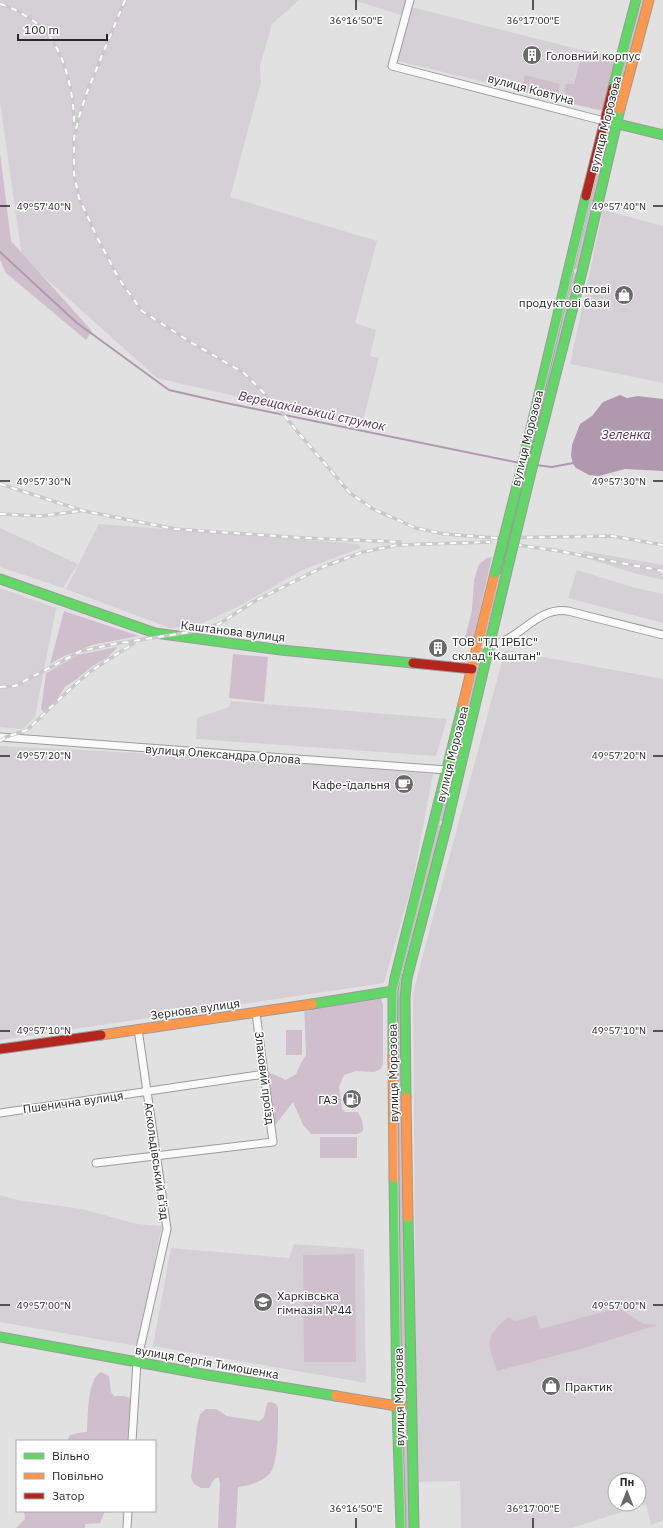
<svg xmlns="http://www.w3.org/2000/svg" width="663" height="1528" viewBox="0 0 663 1528" font-family="'IBM Plex Sans',sans-serif">
<style>
.built{fill:#d5d0d5;fill-rule:evenodd}
.green{fill:#cfbfcd}
.water{fill:#b099ae}
.lines{fill:none;stroke-linecap:round;stroke-linejoin:round}
.stream{stroke:#b099ae;stroke-width:2}
.street-casing{stroke:#9c9b9c;stroke-width:9}
.fast-casing{stroke:#9c9b9c;stroke-width:11}
.slow-casing{stroke:#9c9b9c;stroke-width:11}
.jam-casing{stroke:#9c9b9c;stroke-width:11}
.street{stroke:#fbfafb;stroke-width:7}
.fast{stroke:#63d668;stroke-width:9}
.slow{stroke:#ff974d;stroke-width:9}
.jam{stroke:#b3261e;stroke-width:9}
.tram{stroke:#cac9ca;stroke-width:1}
.rail-casing{stroke:#cac9ca;stroke-width:3.5}
.rail{stroke:#fff;stroke-width:2;stroke-dasharray:6;stroke-linecap:butt}
.fast-bridge-casing{stroke:#9c9b9c;stroke-width:11;stroke-linecap:butt}
.fast-bridge{stroke:#63d668;stroke-width:9}
.ticks{fill:none;stroke:#292828;stroke-width:1.5}
.labels{text-anchor:middle;dominant-baseline:central;stroke-width:3;stroke-linejoin:round;paint-order:stroke}
.poi-label{font-size:12px;fill:#292828;stroke:#fff;text-anchor:start}
.street-label{font-size:12px;fill:#292828;stroke:#fff}
.water-label{font-size:13px;font-style:italic;fill:#5b2e57;stroke:#fff}
.ticks-label{font-size:10px;text-anchor:middle;fill:#292828;stroke:#fff;stroke-width:3;stroke-linejoin:round;paint-order:stroke}
</style>
<rect width="100%" height="100%" fill="#e2e1e2"/>
<path class="built" d="M0 0H299L272 24 260 66 261 82 230 197 377 241 355 323 376 330 370 356 379 358 362 425 157 378 22 257 0 102Z
M353 0H407L404 16Z
M411 7 582 50 569 103 398 61Z
M603 210 663 226V383L570 364Z
M99 524 358 544 361 548 302 570 243 604 199 625 170 628 66 589Z
M0 528 78 564 63 588 0 567Z
M584 551 663 565V580L637 574 582 557Z
M577 570 636 588 663 594V623L568 598Z
M0 588 56 608 35 717 22 729 0 727Z
M505 650 663 679V1520L651 1525 646 1504 572 1528H461L460 1481 417 1482 413 992ZM615 1480H639V1504H615Z
M231 701 447 719 436 756 196 739 197 718 229 707Z
M0 746 199 756 433 774 413 880 384 983 0 1040Z
M0 1195 17 1200 82 1209 137 1224 162 1226 137 1346 0 1322Z
M294 1244 364 1249 366 1383 153 1346 171 1248 289 1258Z"/>
<path class="green" d="M638 0H647L615 122 606 120Z
M582 50 616 58 603 111 569 103 571 95H568L564 90 566 84H574Z
M525 75 560 84 557 99 521 91Z
M605 127 613 128 579 270 572 268Z
M0 153 11 241 92 331 86 340 6 273 0 260Z
M570 271 578 274 488 641 481 640Z
M492 557 472 645H467L465 638 472 610 474 580 479 564 487 558Z
M64 611 139 636 92 645 62 657 50 664Z
M116 647 117 648 107 658 91 667 77 679 65 687 51 709 45 714 41 709 46 673 78 655Z
M479 649 485 650 445 822 437 820Z
M233 654 268 657 264 702 229 698Z
M436 824 443 826 407 969 400 967Z
M398 973 406 975 402 999 406 1393H398L395 996Z
M379 993 383 1005V1063L381 1069 374 1072 356 1071 344 1075 339 1087 342 1109 345 1112H358C362 1119 364 1124 363 1131L358 1134H311L303 1125 293 1102 272 1129 267 1073 273 1074 286 1080 296 1074 301 1063 306 1055 304 1005Z
M286 1030H302V1055H286Z
M320 1137H357V1158H320Z
M355 1254 356 1362H304L303 1255Z
M618 1308 644 1324 657 1325 581 1349 497 1371C487 1341 484 1339 508 1317L516 1321 536 1315 540 1329Z
M101 1372 109 1376 111 1392 114 1396H123L131 1398 133 1404 129 1441H67L70 1435 78 1433 87 1432C88 1418 87 1378 101 1372Z
M271 1402 276 1404 278 1407C278 1423 279 1459 271 1472 265 1481 248 1486 238 1487L236 1528H218L220 1484 219 1478H215L209 1488H201L194 1484 191 1478 197 1426 200 1414 206 1409H216L227 1416 259 1421 264 1417 267 1403Z
M399 1423H407L410 1528H403Z
M24 1511H105L100 1523 85 1524V1528H16L25 1519Z"/>
<path class="water" d="M620 395 627 398 638 396 663 399V471L625 469 599 476 589 475 576 468 573 464 571 456 572 445 580 424 592 416 603 402Z"/>
<g class="lines">
<path class="stream" d="M0 252 77 323 169 390 226 403 520 463
M536 465 552 467 573 463"/>
<g class="street-casing">
<path id="street" d="M410 0 392 66 604 121
M478 644C481 644 486 646 490 646 493 646 496 644 499 643 524 634 539 607 568 611L663 635
M0 737 447 770
M0 1113 265 1074
M96 1163 273 1142 256 1013
M132 1441 137 1362 167 1229 138 1029
M127 1528 128 1511"/>
</g>
<g class="fast-casing">
<path id="fast" d="M613 88 636 0
M610 122 663 135
M523 462 586 196
M533 464 582 272 620 109
M0 579 155 633 281 650 413 663
M312 1004 393 991
M393 1056V991L395 978 463 704
M406 1097 405 998 407 978 447 824 506 575
M394 1178 397 1406 401 1528
M408 1217 414 1528
M0 1337 208 1375 336 1396"/>
</g>
<g class="slow-casing">
<path id="slow" d="M620 109 649 0
M463 704 495 573
M101 1035 312 1004
M393 1056 394 1178
M406 1097 408 1217
M336 1396 397 1406 402 1405"/>
</g>
<g class="jam-casing">
<path id="jam" d="M586 196 613 88
M413 663 472 669
M0 1049 101 1035"/>
</g>
<use href="#street" class="street"/>
<use href="#fast" class="fast"/>
<use href="#slow" class="slow"/>
<use href="#jam" class="jam"/>
<path class="tram" d="M405 1528 401 1394 396 1052 397 990 453 768 609 122 642 0"/>
<g class="rail-casing">
<path id="rail" d="M125 0 87 92 79 117 74 138V174L79 198 98 239 119 279 142 311 192 343 244 373 276 405 296 430 350 493 373 509 416 528 444 534 496 538 612 536 663 545
M0 4C14 8 29 17 40 26 65 48 74 94 74 124
M0 484 84 511 175 529 304 538 400 542
M0 514 41 516 80 511
M504 543 559 551 663 571
M0 687 15 686 81 651 114 644 196 631 219 624 253 602 325 566 363 552 398 545 490 542
M0 741 6 737 27 730 70 689 91 671 134 643"/>
</g>
<use href="#rail" class="rail"/>
<g class="fast-bridge-casing">
<path id="fast-bridge" d="M495 573 523 462
M506 575 533 464"/>
</g>
<use href="#fast-bridge" class="fast-bridge"/>
</g>
<path class="ticks" d="M356 0V10M533 0V10M0 206H10M653 206H663M0 481H10M653 481H663M0 756H10M653 756H663M0 1031H10M653 1031H663M0 1305H10M653 1305H663M356 1518V1528M533 1518V1528"/>
<defs>
<g id="building-disc" transform="scale(1)"><circle r="9.5" fill="#6a6969" stroke="#fff"/><path d="M-4-6H4V6H1V3H-1V6H-4ZM-2.5-4.3h1.7v1.8h-1.7ZM.8-4.3h1.7v1.8H.8ZM-2.5-1h1.7V.8h-1.7ZM.8-1h1.7V.8H.8Z" fill="#fff"/></g>
<g id="shop-disc" transform="scale(1)"><circle r="9.5" fill="#6a6969" stroke="#fff"/><path d="M-5-2.5h2.3a2.7 3.5 0 0 1 5.4 0H5L5.5 6h-11ZM-1.5-2.5h3a1.5 2.3 0 0 0-3 0Z" fill="#fff"/></g>
<g id="cafe-disc" transform="scale(1)"><circle r="9.5" fill="#6a6969" stroke="#fff"/><path d="M-5.5-4.5H6V0H3Q3 3.5 0 3.5H-2.5Q-5.5 3.5-5.5 0ZM3-3.2v2h1.7v-2ZM-6 4.5H4V6H-6Z" fill="#fff"/></g>
<g id="fuel-disc" transform="scale(1)"><circle r="9.5" fill="#6a6969" stroke="#fff"/><path d="M-5.5-6h7V0h2V4h1.3V-2.5L3-4.5l.8-.8L6-3V5H2.5V1h-1V6h-7ZM-4.2-4.7v3.2H.2V-4.7Z" fill="#fff"/></g>
<g id="school-disc" transform="scale(1)"><circle r="9.5" fill="#6a6969" stroke="#fff"/><path d="M0-5L7-2L0 1L-7-2ZM-4 1L0 2.5L4 1V4Q0 6-4 4Z" fill="#fff"/></g>
</defs>
<g fill-rule="evenodd">
<use href="#building-disc" x="532" y="55"/>
<use href="#shop-disc" x="624" y="295"/>
<use href="#building-disc" x="438" y="648"/>
<use href="#cafe-disc" x="404" y="784"/>
<use href="#fuel-disc" x="352" y="1099"/>
<use href="#school-disc" x="263" y="1302"/>
<use href="#shop-disc" x="551" y="1386"/>
</g>
<g class="labels">
<g class="poi-label">
<text x="546" y="55">Головний корпус</text>
<text x="610" y="288" text-anchor="end">Оптові<tspan x="610" dy="14">продуктові бази</tspan></text>
<text x="452" y="641">ТОВ "ТД ІРБІС"<tspan x="452" dy="14">склад "Каштан"</tspan></text>
<text x="390" y="784" text-anchor="end">Кафе-їдальня</text>
<text x="338" y="1099" text-anchor="end">ГАЗ</text>
<text x="277" y="1295">Харківська<tspan x="277" dy="14">гімназія №44</tspan></text>
<text x="565" y="1386">Практик</text>
</g>
<g class="street-label">
<text transform="translate(531 89) rotate(15)">вулиця Ковтуна</text>
<text transform="translate(605 124) rotate(-76)">вулиця Морозова</text>
<text transform="translate(527 438) rotate(-76)">вулиця Морозова</text>
<text transform="translate(233 631) rotate(7)">Каштанова вулиця</text>
<text transform="translate(223 754) rotate(4)">вулиця Олександра Орлова</text>
<text transform="translate(452 754) rotate(-76)">вулиця Морозова</text>
<text transform="translate(195 1009) rotate(-8)">Зернова вулиця</text>
<text transform="translate(393 1073) rotate(-91)">вулиця Морозова</text>
<text transform="translate(265 1078) rotate(83)">Злаковий проїзд</text>
<text transform="translate(73 1102) rotate(-8)">Пшенична вулиця</text>
<text transform="translate(157 1161) rotate(82)">Аскольдівський в'їзд</text>
<text transform="translate(207 1362) rotate(10)">вулиця Сергія Тимошенка</text>
<text transform="translate(399 1397) rotate(-91)">вулиця Морозова</text>
</g>
<g class="water-label">
<text transform="translate(312 411) rotate(12)">Верещаківський струмок</text>
<text x="626" y="434">Зеленка</text>
</g>
</g>
<g class="ticks-label">
<text x="356" y="24">36°16'50"E</text>
<text x="533" y="24">36°17'00"E</text>
<text x="44" y="210">49°57'40"N</text>
<text x="619" y="210">49°57'40"N</text>
<text x="44" y="485">49°57'30"N</text>
<text x="619" y="485">49°57'30"N</text>
<text x="44" y="759">49°57'20"N</text>
<text x="619" y="759">49°57'20"N</text>
<text x="44" y="1034">49°57'10"N</text>
<text x="619" y="1034">49°57'10"N</text>
<text x="44" y="1309">49°57'00"N</text>
<text x="619" y="1309">49°57'00"N</text>
<text x="356" y="1512">36°16'50"E</text>
<text x="533" y="1512">36°17'00"E</text>
</g>
<rect x="16" y="1440" width="140" height="72" fill="#ffffff" stroke="#a9a9a9"/>
<rect x="24" y="1453" width="20" height="6" fill="#63d668" stroke="#a9a9a9"/>
<text x="52" y="1460" font-size="12" fill="#292828">Вільно</text>
<rect x="24" y="1473" width="20" height="6" fill="#ff974d" stroke="#a9a9a9"/>
<text x="52" y="1480" font-size="12" fill="#292828">Повільно</text>
<rect x="24" y="1493" width="20" height="6" fill="#b3261e" stroke="#a9a9a9"/>
<text x="52" y="1500" font-size="12" fill="#292828">Затор</text>
<g transform="translate(627 1492)"><circle r="19" fill="#ffffff" stroke="#a9a9a9"/>
<path d="M0-3L7 15L0 10L-7 15Z" fill="#6a6969"/>
<text y="-6" font-size="11" font-weight="bold" text-anchor="middle" fill="#292828">Пн</text>
</g>
<path d="M18 34v6h89v-6" fill="none" stroke="#292828" stroke-width="2"/>
<text x="24" y="34" font-size="12" fill="#292828" stroke="#ffffff" stroke-width="3" paint-order="stroke">100 m</text>
</svg>
